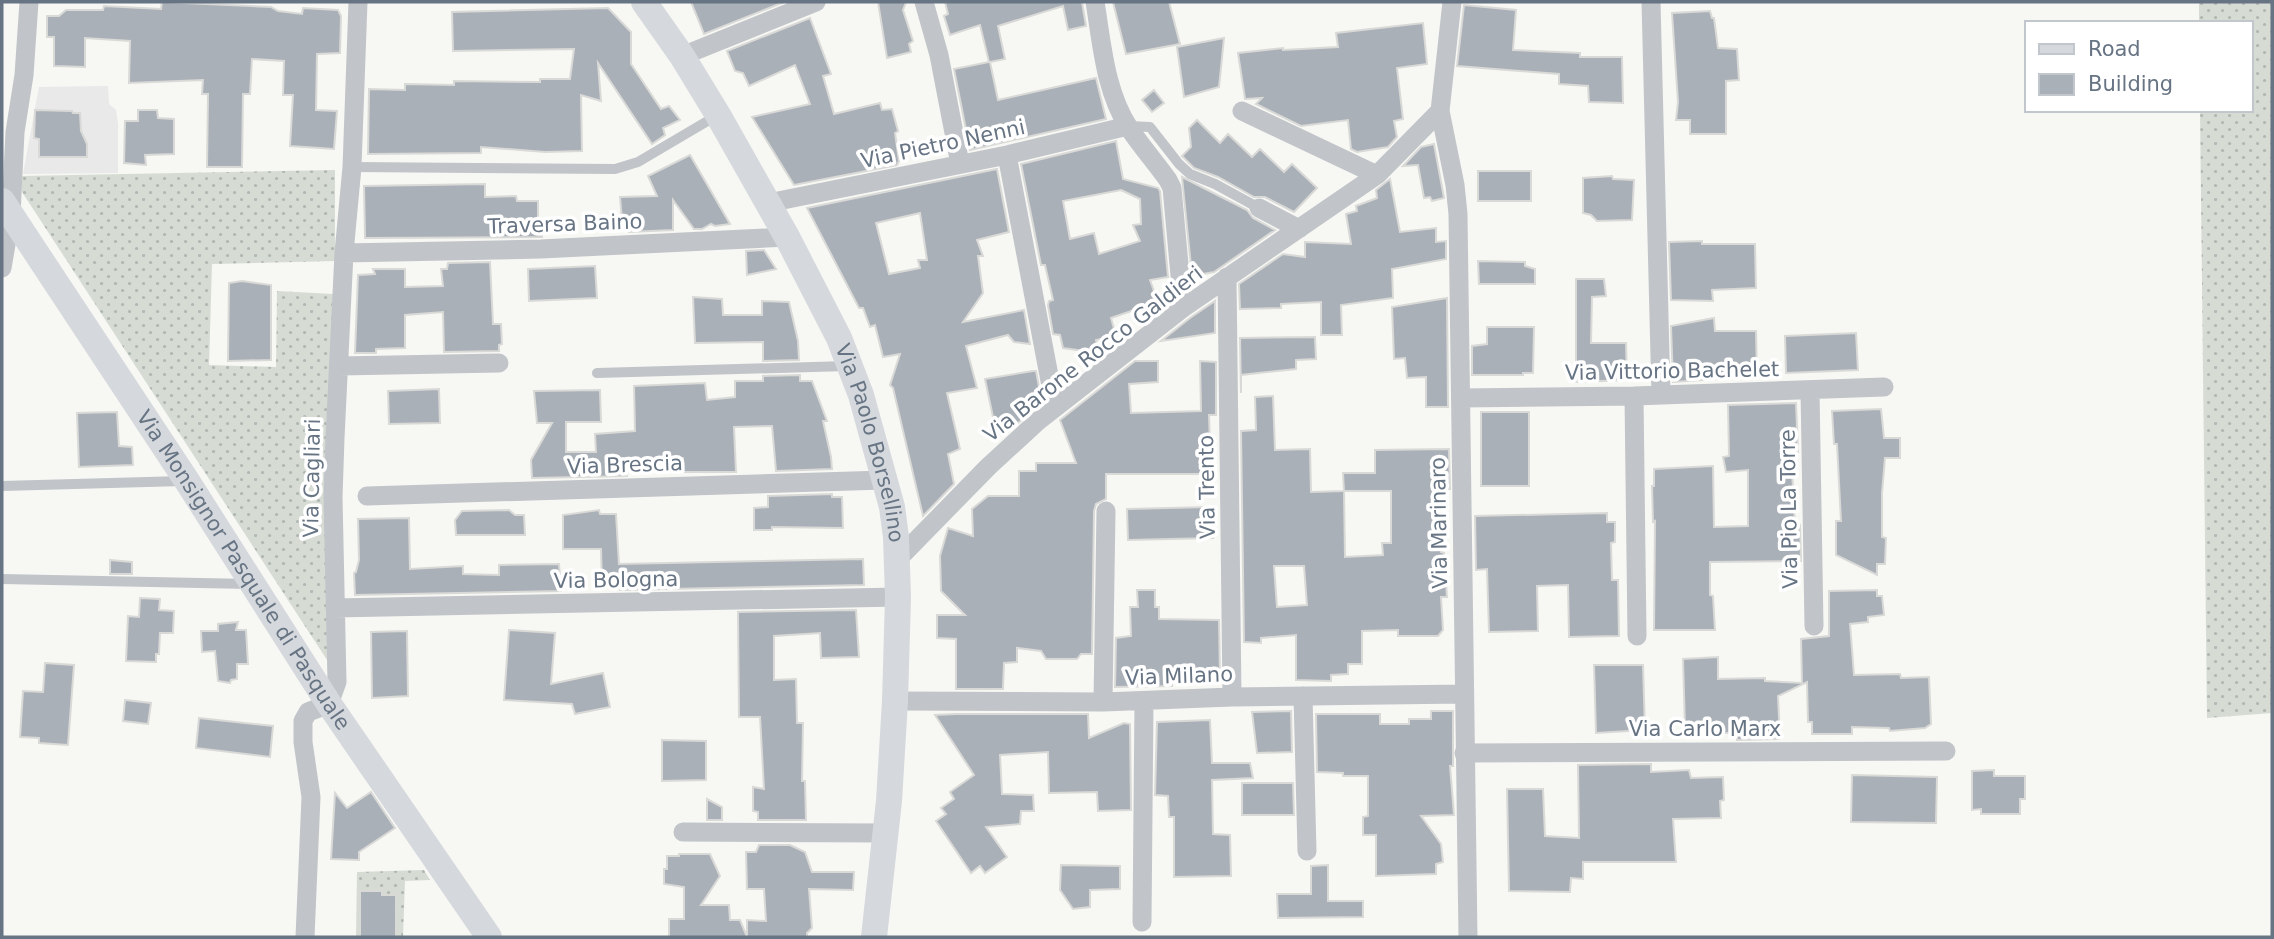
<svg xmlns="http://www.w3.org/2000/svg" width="2274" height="939" viewBox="0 0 2274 939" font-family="'DejaVu Sans',sans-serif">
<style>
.built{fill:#e8e9e8}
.grass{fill:url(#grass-dots)}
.building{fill:#aab0b7;stroke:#d9d9d7;stroke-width:2;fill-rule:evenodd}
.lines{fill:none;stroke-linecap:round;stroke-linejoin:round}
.lane{stroke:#c1c4c8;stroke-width:10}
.street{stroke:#c1c4c8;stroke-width:19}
.secondary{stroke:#d5d8dc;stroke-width:26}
.labels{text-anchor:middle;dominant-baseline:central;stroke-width:7;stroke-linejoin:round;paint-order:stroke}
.street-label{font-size:21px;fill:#677484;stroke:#fff}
</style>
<defs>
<pattern id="grass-dots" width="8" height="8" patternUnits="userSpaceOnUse" patternTransform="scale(1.75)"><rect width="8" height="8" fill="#d6dcd4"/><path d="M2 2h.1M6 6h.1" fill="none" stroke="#b1b7b2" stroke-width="1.8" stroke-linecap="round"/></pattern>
</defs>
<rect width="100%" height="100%" fill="#f7f7f4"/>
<path class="built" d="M108 86 109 104 116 110 118 124V173L23 174 39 87Z"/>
<path class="grass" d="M2199 2H2272V713L2207 718 2200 110H2251V23H2199Z
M335 170V261L212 264 209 365 276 367 277 291 333 294 331 666 22 192 21 176Z
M424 870 430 880 405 881 403 937H356L357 872Z"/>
<path class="building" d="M162 2 271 7 278 11 302 14 303 8 338 10 341 16 340 53 317 54 316 110 337 111 334 149 290 146 293 95H283L284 61 252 59 250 94H243L242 167H207L208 94H202L203 80 129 83 130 41 85 38V67L54 66V37H47V16H59L66 10H103L104 6 161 9Z
M691 2H784L704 34Z
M878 2H906L903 10 913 41 909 44 911 52 887 58Z
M945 2H1082L1086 26 1068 30 1063 6 998 26 1005 59 990 62 998 100 1096 78 1106 119 970 150 954 69 989 62 980 25 950 35 944 16 948 14Z
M1113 2H1169L1180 44 1126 54Z
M1464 5 1516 10 1513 50 1580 53V57H1622L1623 103 1589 102 1588 86 1559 84V74L1457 66Z
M608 8 631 32V64L661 109 669 106 680 120 663 128 665 135 652 144 598 63 601 101 581 95 582 151 545 152 481 147V153L368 154 369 89 405 90V84L454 85V81L540 82V79H570L574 49 453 51 452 12Z
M1710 11 1712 18H1714L1718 48 1737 49 1739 80 1726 81V134H1690V120H1676L1678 102 1672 13Z
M810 18 831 74 823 76 834 114 880 103 882 110 892 109 898 131 895 133 899 161 897 165 794 185 752 117 810 104 795 65 749 86 743 73 735 71 727 51Z
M1423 23 1427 64 1397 68 1403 119 1394 121 1397 137 1388 147 1357 152 1351 149 1348 120 1301 126 1256 104 1262 98 1245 99 1238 53 1283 48V50L1338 47 1336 33Z
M1224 38 1219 87 1184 97 1177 47Z
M1154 90 1164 103 1152 112 1142 100Z
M35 110 72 111 73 113H80L81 131 87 144V157H39V139L34 138Z
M138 110H157L158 118 174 119V154L145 155 146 165 124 163 125 121H138Z
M1197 120 1220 143 1228 134 1252 157 1260 149 1284 172 1292 164 1317 188 1294 212 1265 197H1254L1218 177 1194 168 1182 156 1191 147 1189 128Z
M1116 141 1123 179 1158 188 1160 191 1168 277 1150 280 1158 302 1111 318 1116 336 1096 340 1099 353 1063 348 1060 335 1053 334 1048 305 1049 301 1053 300 1045 265H1041L1021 164ZM1121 190 1140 199 1141 224 1133 225 1140 241 1099 254 1094 233 1070 239 1063 201Z
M1434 144 1444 198 1432 201 1430 197 1424 198 1418 165 1403 166 1421 147Z
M690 155 730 224 715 226 711 224 702 229H694L673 200V230L629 232 628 220H622L620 197 657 196 648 176Z
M997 169 1009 232 977 240 983 256H978L983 293 963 322 1024 310 1030 344 1014 342 1008 335 966 346 977 388 947 393 960 449 948 454 954 484 923 516 893 388 890 385 900 354 883 357 875 325 870 327 863 308H859L807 208ZM920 213 927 260H918L920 268 889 274 876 223Z
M1478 171H1531V201H1478Z
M1612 176 1613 179 1634 180 1632 220 1597 221 1591 215 1583 213V178Z
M1182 177 1247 210 1253 218 1275 230 1214 272 1192 276Z
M1390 179 1400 232 1436 228V242L1446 241V259L1392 269 1393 298 1341 305 1342 335H1321V302L1281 304V308L1240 309 1239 284 1283 254 1305 257V242L1351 244 1346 214 1357 211 1356 206 1377 198 1376 190Z
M485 184V197L516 196 517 201H538V222L542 221V237L365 238 364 186Z
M1702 241V244H1755L1756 288 1712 290 1713 301 1671 300 1669 242Z
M764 250 776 269 747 275 746 251Z
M1478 261 1525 262V266L1535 269V284H1479Z
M490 262 493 324H501L502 344 499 345V351L444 352 443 312 405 315V348L376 349V353H355L358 275 375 274 373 269H405V287L443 286 441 269H447L448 263Z
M595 266 597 298 529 301 528 269Z
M1576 279H1604L1606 296 1592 297 1591 343H1626L1627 380 1576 382Z
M242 281 271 285V360L228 361 229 283Z
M693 297 722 299 723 315H762V301L789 302 798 341 799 360 763 361V342L695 343Z
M1447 298 1448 407H1426V377L1407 378 1405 358 1394 359 1392 307Z
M1215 301V333L1161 341 1190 318Z
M1714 318 1715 331H1756L1757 375 1716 376V379L1673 382 1671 326Z
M1487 327H1534L1533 373H1523V375H1472V346L1487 344Z
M1856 333 1858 370 1786 373 1785 336Z
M1315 337 1316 359 1296 360V369L1241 375V393L1240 338Z
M1135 361H1158V382L1129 384 1131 413 1201 411 1200 361 1216 362V415H1209L1211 474H1106V499L1096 504 1094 511 1092 654H1081L1077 659H1046L1041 651 1017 648V662L1004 663 1003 689H956V639L937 638V615H965L941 591 940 556 948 528 973 536 972 509 988 496H1019V471H1036V463H1076L1060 420Z
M1033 371H1036L1042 403 1005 434 997 436 985 379Z
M800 375V381H812L827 421H823L831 457 832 469 776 471 772 426 734 427 736 472H683V458L628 460 627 476 532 478 531 460 552 423H537L534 391 600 390 601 422H566V452H596L595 434 635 431 634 386 705 383 707 400 735 397V381H763V376Z
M439 389 440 423 389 424 388 391Z
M1273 396 1275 450 1310 449 1311 492 1344 491 1343 473H1375V450L1449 449 1450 489H1438V539H1441V552L1444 553 1447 597H1441L1443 630 1438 636H1398V630L1362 631V664H1348V674L1331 675V681L1296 680V635L1261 638V643L1244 642 1241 431 1256 430 1255 397ZM1344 491H1391V543H1382L1383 555 1345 557ZM1274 566H1304L1307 605 1277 607Z
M1796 403 1798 452 1791 450 1795 526 1800 525 1801 561 1710 562V595L1713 596 1715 630H1654L1655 521 1653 522 1652 486H1654V469L1713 466 1714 527 1748 526V470L1726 472 1723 457 1729 456 1728 405Z
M1881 409 1884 438H1900V458H1885L1882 493V537L1886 538 1885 564H1877V575L1836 555V521H1841L1837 444H1834L1832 411Z
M117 412 119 446 132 447 133 465 79 467 77 413Z
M1481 412H1529V486H1481Z
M832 494V497H842L843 528 772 527V530H754V508L768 507V496Z
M1209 507V517L1213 521V538L1128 540 1127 509Z
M509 510 515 515H524L525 535H456L455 520 462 511Z
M599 510 600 514H616L619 564 863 559 864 585 620 590V585L602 586 601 549H563V515Z
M1607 513V522H1615V542L1611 543 1612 580H1618L1619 636 1569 637 1568 585 1537 586 1538 631 1489 632 1487 569 1476 570 1475 516Z
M409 518 410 569 463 566V574L499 575V565L559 564 561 591 355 595 354 573 356 572 359 560 358 519Z
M110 560 132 562V574H110Z
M1137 590H1155V607H1159V619L1219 620 1220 679 1172 680V686L1115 687 1116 638 1131 636 1130 607H1138Z
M1877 590V596H1882L1884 615 1868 617V622L1850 624 1854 675 1900 674 1901 678 1929 677 1931 724 1925 728 1890 731 1889 728 1852 727V734H1812V722H1808L1807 682 1778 696 1780 739 1737 740V733H1700V730L1685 728 1683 659 1718 657V679L1765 678V681L1802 683 1801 639 1829 636V591Z
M140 598 160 599 159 610 174 611 173 633H160L159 654H156V662L126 661 128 616 139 617Z
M856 610 859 657 821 658 820 633 774 636V680L796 679 797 723H803L802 781H805L806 820H758V812L753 811V787L764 789 760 717H739L738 612Z
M238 622 236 630H246L248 664H237V679L231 680 230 683 218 681 215 651 202 652 201 631H218V624Z
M509 630 555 633 551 684 603 673 610 707 575 714 572 704 504 700Z
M407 631 408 696 372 698 371 632Z
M45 663 74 665 68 745 39 743V738L20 737 23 691 43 692Z
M1594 665H1643L1645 730 1596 733Z
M125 700 151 703 148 724 123 721Z
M1291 711 1292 752 1257 753 1252 712Z
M1431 711H1453V766H1450L1454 815 1421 816 1441 844 1443 862 1436 864V874L1376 876V835H1363V817L1368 816V776H1343V773L1317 772 1316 714H1380V724H1409V719H1431Z
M956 714H1088L1089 738 1124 723 1130 724 1131 810 1098 811 1097 792 1049 793 1048 752 1000 755 1002 794 1033 795 1034 811H1021L1020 824 986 827 1007 857 985 873 980 866 971 873 936 821 946 814 941 808 954 799 950 792 974 775 935 715Z
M199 718 273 726 270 757 196 748Z
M1210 720 1212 763H1250L1253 778 1212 780 1213 834 1230 835 1231 876 1174 877V817H1169L1168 796 1155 795 1157 722Z
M662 740 706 741V780L662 781Z
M1651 764V772L1689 770 1691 778 1723 777 1724 800 1720 801 1721 818 1673 819 1676 862H1583V879L1571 878 1570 892 1509 891 1507 789H1543L1545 836 1579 838 1578 765Z
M1994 770V776H2025V799H2020V814H1981V809L1972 810V771Z
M1852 775 1937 777 1936 823 1851 822Z
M1242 783H1293L1294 815H1242Z
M371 792 395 828 359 852V860L331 859 335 793 347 808Z
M707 799 722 807V820H707Z
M759 845H790L805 852 812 872H854L853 890 809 889 812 928 807 933V937H747V920L766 921 764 889H747L746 852H756Z
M679 854H710L720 876 701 905H729L730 920H740L747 937H669V919H684V887L664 884V869H667V856H679Z
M1061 865 1120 866V889L1090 890V907L1073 909 1060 890Z
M1328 865V901H1363V917L1278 918 1277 894H1311V866Z
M360 891H382V895H396V937H360Z"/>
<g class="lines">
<path class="lane" d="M1128 126 1150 127 1179 164 1190 174 1215 184 1259 208
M352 167 615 169 638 162 716 116
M597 373 847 366
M2 486 183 481
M2 579 250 584"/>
<path class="street" d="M924 2 939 55 960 164
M1095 2C1102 44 1105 91 1129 128 1141 146 1156 163 1168 180L1172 188 1183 308
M1651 2 1661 395
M682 56 816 2
M1242 111 1377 175
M1440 111 1455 185 1458 214 1468 937
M1007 155 1055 407
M768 203 1007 155 1128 126
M1259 208 1299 229
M344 253 541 249 787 237
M2 268 11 215 15 132 24 75 29 2
M1227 277 1232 697
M339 366 499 363
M1810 390 1814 626
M1634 396 1637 636
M1461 398 1634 396 1884 387
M367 496 885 480
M897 560 988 467 1038 421 1183 308 1377 175 1440 111 1452 2
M335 608 898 597
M1303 696 1307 851
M895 701 1103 702 1232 697 1463 694
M1103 702 1106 511
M1464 753 1946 751
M683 832 885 833
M1142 922 1144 701
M305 937 311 797 303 742V721L308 712 329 704 337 682 333 497 335 438 344 253 352 167 358 2"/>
<g class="secondary">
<path id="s1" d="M644 2 682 56 718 115 787 237 839 338 861 395 892 507 896 537 898 597 895 701 889 801 874 937"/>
<path id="s2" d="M2 201 187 481 329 704 489 937"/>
</g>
</g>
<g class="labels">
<g class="street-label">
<text transform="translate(943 144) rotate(-12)">Via Pietro Nenni</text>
<text transform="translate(565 224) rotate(-2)">Traversa Baino</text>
<text transform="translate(1093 354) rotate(-38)">Via Barone Rocco Galdieri</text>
<text transform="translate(1672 371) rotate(-1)">Via Vittorio Bachelet</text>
<text stroke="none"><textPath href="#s1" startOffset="499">Via Paolo Borsellino</textPath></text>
<text transform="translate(625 465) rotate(-2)">Via Brescia</text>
<text transform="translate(312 478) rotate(-89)">Via Cagliari</text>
<text transform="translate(1207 487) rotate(-91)">Via Trento</text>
<text transform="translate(1789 509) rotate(-91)">Via Pio La Torre</text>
<text transform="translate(1439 523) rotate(-91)">Via Marinaro</text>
<text stroke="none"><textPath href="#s2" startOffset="441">Via Monsignor Pasquale di Pasquale</textPath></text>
<text transform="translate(616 580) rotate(-1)">Via Bologna</text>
<text transform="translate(1179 676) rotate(-2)">Via Milano</text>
<text x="1705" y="729">Via Carlo Marx</text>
</g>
</g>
<rect width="2274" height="939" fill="none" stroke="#677484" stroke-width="7"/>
<rect x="2025" y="21" width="228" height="91" fill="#ffffff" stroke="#c2c7ce" stroke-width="2"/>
<rect x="2039" y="44" width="35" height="10" fill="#d5d8dc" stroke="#c2c7ce" stroke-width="2"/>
<text x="2088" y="56" font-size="21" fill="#677484">Road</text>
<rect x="2039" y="74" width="35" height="21" fill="#aab0b7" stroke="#c2c7ce" stroke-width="2"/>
<text x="2088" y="91" font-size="21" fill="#677484">Building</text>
</svg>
